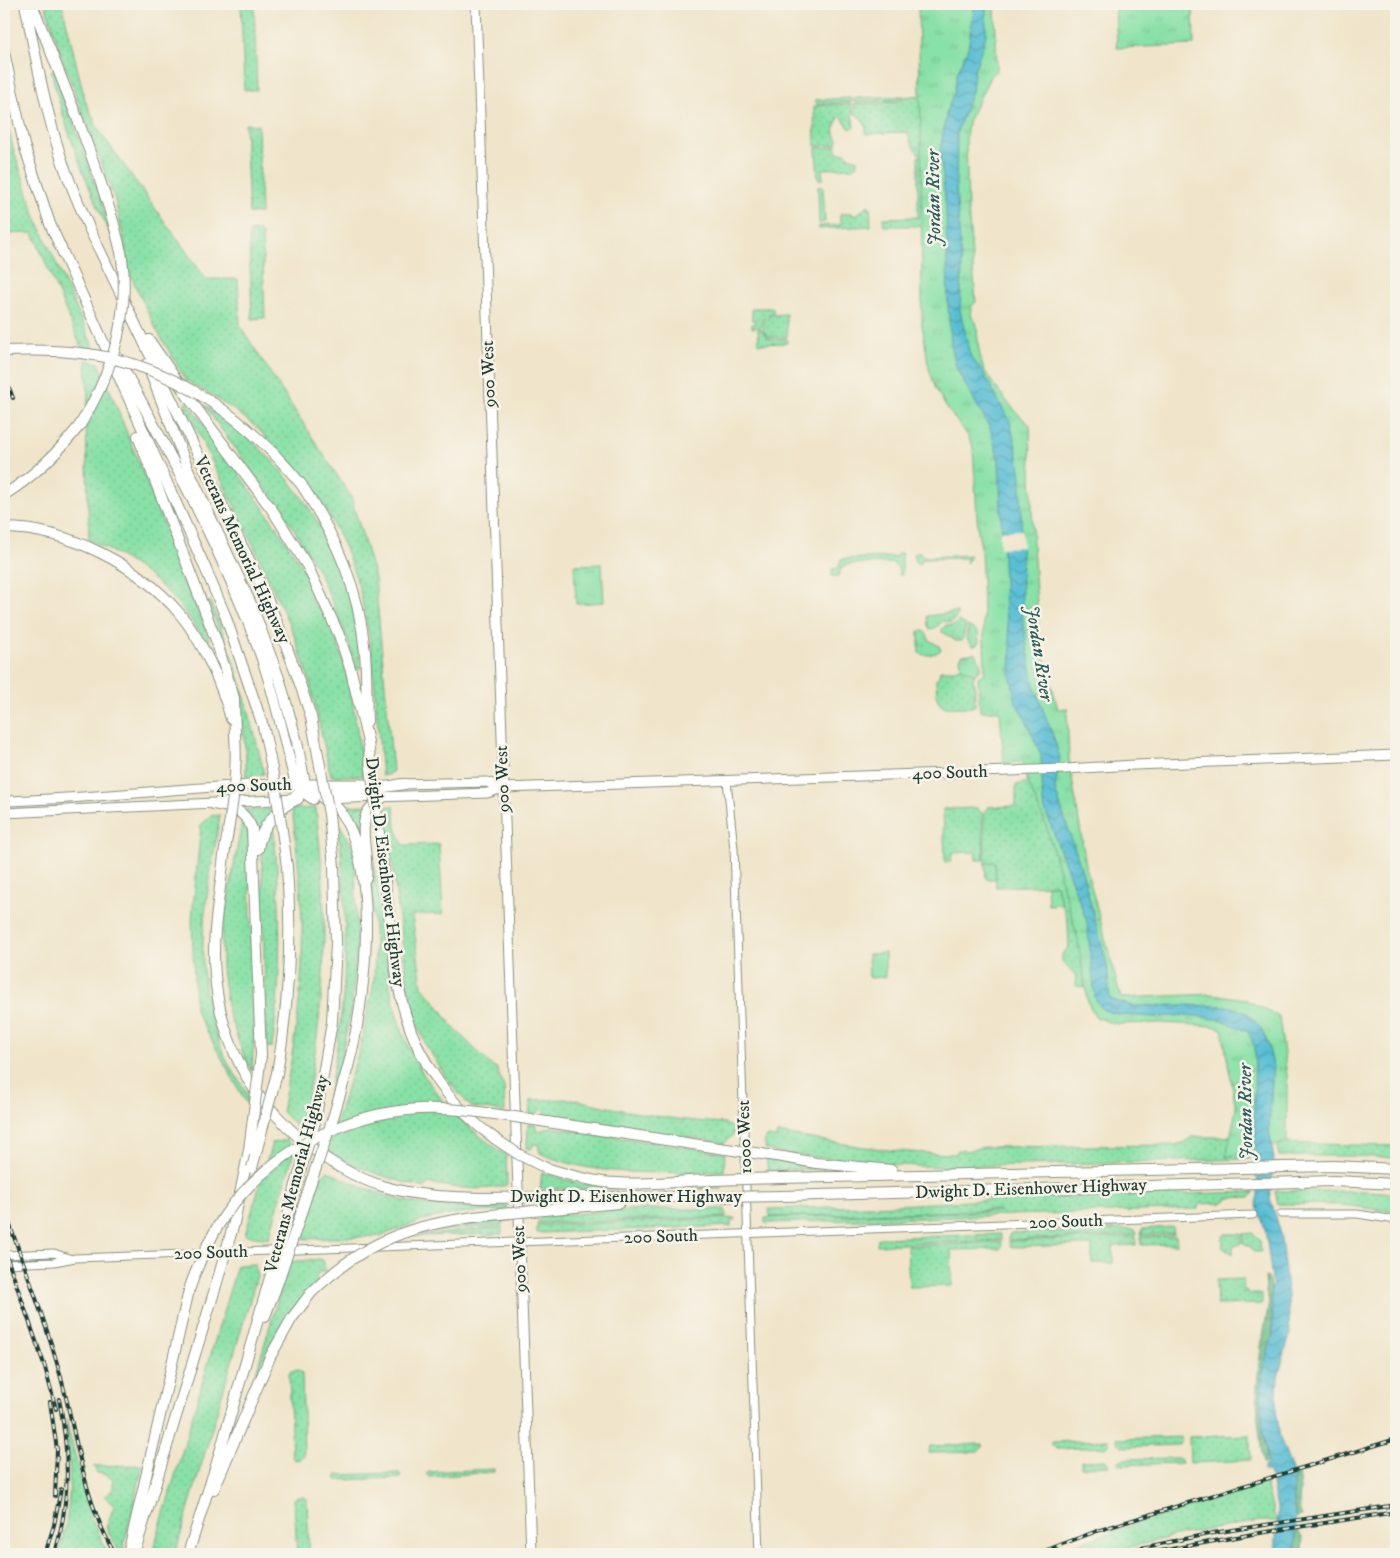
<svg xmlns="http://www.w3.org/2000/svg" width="1400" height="1558" viewBox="0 0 1400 1558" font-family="'IM FELL DW Pica',serif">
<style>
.grass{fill:url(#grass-dots);stroke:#548f6d}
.forest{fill:url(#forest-crowns);stroke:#467e60}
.park{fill:url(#park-tufts);stroke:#548f6d}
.garden{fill:#88e1a6;stroke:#548f6d}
.water{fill:url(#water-waves);stroke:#3c7e84}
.pier{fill:#f0e5ca}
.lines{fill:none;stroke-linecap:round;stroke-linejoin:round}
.minor-casing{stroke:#88917f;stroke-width:9}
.major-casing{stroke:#88917f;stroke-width:11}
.highway-casing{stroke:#88917f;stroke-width:12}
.minor{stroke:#fff;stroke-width:7}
.major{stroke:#fff;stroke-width:9}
.highway{stroke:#fff;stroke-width:10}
.rail-casing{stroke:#1f3d34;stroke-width:4}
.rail{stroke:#f7f3e8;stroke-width:2;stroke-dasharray:5.5;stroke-linecap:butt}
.highway-bridge-casing{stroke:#88917f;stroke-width:12;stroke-linecap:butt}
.highway-bridge{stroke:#fff;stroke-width:10}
.labels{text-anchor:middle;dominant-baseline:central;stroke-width:5;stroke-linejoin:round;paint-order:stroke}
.street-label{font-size:18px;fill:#1f3d34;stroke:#f7f3e8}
.water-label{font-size:19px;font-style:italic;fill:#2d5d5c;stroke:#f7f3e8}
</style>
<defs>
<pattern id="grass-dots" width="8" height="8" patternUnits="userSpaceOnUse" patternTransform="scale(1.25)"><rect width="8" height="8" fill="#88e1a6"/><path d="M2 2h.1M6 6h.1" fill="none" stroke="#75c290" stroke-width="1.8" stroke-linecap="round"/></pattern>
<pattern id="forest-crowns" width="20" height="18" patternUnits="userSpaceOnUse" patternTransform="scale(1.25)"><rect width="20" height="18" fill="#6ebf8b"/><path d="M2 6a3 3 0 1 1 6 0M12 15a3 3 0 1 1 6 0" fill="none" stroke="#5a9c72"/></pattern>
<pattern id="park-tufts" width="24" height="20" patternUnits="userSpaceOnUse" patternTransform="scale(1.25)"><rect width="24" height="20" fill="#88e1a6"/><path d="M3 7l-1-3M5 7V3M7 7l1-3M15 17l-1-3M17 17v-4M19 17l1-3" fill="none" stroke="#75c290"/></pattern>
<pattern id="water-waves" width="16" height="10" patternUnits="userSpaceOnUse" patternTransform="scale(1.25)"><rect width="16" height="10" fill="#58bed5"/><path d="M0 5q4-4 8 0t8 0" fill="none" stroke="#489cae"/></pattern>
</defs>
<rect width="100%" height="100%" fill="#f7f3e8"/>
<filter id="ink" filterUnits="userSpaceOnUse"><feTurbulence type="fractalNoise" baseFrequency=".02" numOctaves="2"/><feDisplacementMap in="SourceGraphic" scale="10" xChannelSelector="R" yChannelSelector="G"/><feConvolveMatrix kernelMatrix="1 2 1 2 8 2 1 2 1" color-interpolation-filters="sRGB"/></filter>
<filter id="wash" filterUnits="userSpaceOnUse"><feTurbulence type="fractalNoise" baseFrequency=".0096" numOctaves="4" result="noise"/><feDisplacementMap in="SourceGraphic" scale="20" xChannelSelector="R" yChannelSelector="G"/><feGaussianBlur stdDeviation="1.12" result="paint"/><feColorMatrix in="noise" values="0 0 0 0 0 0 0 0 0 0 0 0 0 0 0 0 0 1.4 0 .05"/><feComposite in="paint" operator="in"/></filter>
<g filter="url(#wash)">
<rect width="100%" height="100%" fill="#f0e5ca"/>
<path class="grass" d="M45 4H62L85 100 98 129 206 279H238L240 326 351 497 375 578 393 771 387 775 382 776 371 645 359 587 346 550 328 513 290 462 257 428 236 411 186 380 156 329 128 270 124 241 115 200 62 58Z
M241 4H254L257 90H244Z
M54 69 101 200 112 237C86 185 65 128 51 71Z
M937 93 924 156C915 154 909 141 908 132L866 134C867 124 863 118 854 113V104L896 102 905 97Z
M904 96 896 100 854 102V98Z
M851 98 852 102 817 104 814 100Z
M851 104 854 127 850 129 841 116C834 123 832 131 838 140L837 145 815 146 814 106Z
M4 112 14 151 35 215 94 349 81 347 33 233 4 234Z
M245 124 258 125 261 213H249Z
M837 147V153H846L850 158 857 159V165L852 168 822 169 823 179H818L816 148Z
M918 156 925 158 933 226H884L883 218 918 217Z
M823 186 825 222 819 223 818 187Z
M866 206H870L871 226 819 229V226L840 225V214L852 213V215H856L857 213 860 212Z
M259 231 262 234 265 318 252 319 249 234 251 232Z
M752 308H773V313C765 315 761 319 761 327L752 328V324H755V320H752Z
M786 314 787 337 767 336 763 328 764 320 772 315Z
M758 329H761L768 338 787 339V343L759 344Z
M86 360 99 363 210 641 206 643C177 593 141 564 89 540L86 422 88 396Z
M188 402C210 433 232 464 254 495 284 537 313 579 332 628 351 676 357 726 363 776H331L309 679 294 635 252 542 184 404Z
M203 404C279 452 332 524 353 611 357 630 359 649 361 668L356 669 346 635 331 599 319 573 294 529Z
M210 601C235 657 251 715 264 774L246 777C247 715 230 659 208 602Z
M959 621 966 625 962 641H956L941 631 946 625 953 626Z
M960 667 975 674 973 679 975 685V706C970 708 965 707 959 707 935 710 937 699 936 679L939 676 940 670H953Z
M1029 782 1048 826 1079 943 1086 987 1076 986V976L1062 961V954L1069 947 1068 922 1056 885 996 887 995 862 985 863 984 812 988 807 1016 806V785Z
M367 805 362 846 342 806Z
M386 806H394L396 828 403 845 439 844 443 914 412 915 422 986 440 1008 453 1027 494 1068 496 1067 504 1087 505 1112 471 1107 449 1082 426 1045 417 1023 408 987 391 854 398 847 390 845Z
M316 808C320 846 324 884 324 922 325 992 315 1063 301 1131L282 1112C290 1068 298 1024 301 980 305 923 299 865 292 809Z
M977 808 982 813 984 860H976L975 852 952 853 951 861 945 862 943 809Z
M270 809 271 815 257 838 255 822 245 810Z
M220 815C211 876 195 939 207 1000 211 1021 218 1042 227 1061 234 1076 251 1091 249 1108L195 1010 192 918 201 825 211 816Z
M242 821 247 828 249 838 254 1029 252 1072 244 1056 228 1012 222 970V932Z
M338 822 349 840 355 856 357 950 351 1009 339 1067 328 1101C336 1054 344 1007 345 960 346 914 343 868 338 822Z
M273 825C281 899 283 973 272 1047H266L262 857 266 837Z
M368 828C375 867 380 906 385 945 388 972 391 1001 401 1028 420 1083 458 1123 506 1155L507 1185C481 1192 455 1188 428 1183L425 1188C390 1179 357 1169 326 1151L360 1048 374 982 375 947Z
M573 1099C623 1111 674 1121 725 1123L726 1125C732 1126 733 1128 734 1134L724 1144 720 1142 551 1117 540 1108 537 1116 529 1115 531 1100Z
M528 1124 536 1125V1132L551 1127 725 1153 724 1171C663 1172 598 1179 540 1153L538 1144H534L531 1149 527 1148Z
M777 1133C837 1143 896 1154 956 1154L957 1151 963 1149 965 1151 985 1147 1175 1145 1186 1142 1191 1137H1225L1236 1134 1249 1145 1250 1159 943 1167C884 1165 825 1160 766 1150L764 1139 768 1137 776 1138Z
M287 1140 294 1147 293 1155 269 1237 260 1238 245 1235 272 1143Z
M1278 1143 1396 1146V1158L1353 1156H1279Z
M766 1159 825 1169 768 1170Z
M328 1171C358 1186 388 1199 422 1204 450 1208 479 1206 507 1206V1210L458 1213 431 1218 403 1227 381 1236 304 1239 303 1229 321 1177Z
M542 1172C600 1195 662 1188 722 1187V1189H540Z
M1275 1191H1367L1396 1193V1212L1342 1205 1278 1204Z
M1255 1192 1250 1197 1230 1198 1222 1203 1199 1204 1198 1209 765 1223V1218L790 1217 1000 1211 995 1210 770 1217 769 1209 898 1205 1004 1199Z
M643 1209H725L726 1217 537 1223 542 1216Z
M736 1218 735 1220H731V1226L537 1233V1225Z
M506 1219 502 1225 445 1230 408 1235 449 1224Z
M502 1227V1234L415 1236Z
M1173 1227 1174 1234 1141 1235 1142 1229Z
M1133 1229 1136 1231 1137 1235 1009 1240V1235L1012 1233Z
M1253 1233 1260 1241 1261 1252H1253L1250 1246 1243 1243V1234Z
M1000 1234 1002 1240 877 1245 878 1238Z
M1225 1234H1241V1243L1233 1247V1254L1223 1247V1237Z
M1176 1236 1177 1244 1141 1245V1237Z
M1136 1237V1245L1113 1246V1263H1092V1245L1010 1247 1009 1241Z
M1001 1242 1002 1246 1000 1249 951 1250 952 1286 909 1287 907 1246Z
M320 1259 323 1260 326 1272H319L316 1277 318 1281 284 1322 268 1349 252 1386 289 1262Z
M255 1264 257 1276 175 1554H152L237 1265Z
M1243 1279 1244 1291H1248L1249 1294H1262V1304L1217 1305 1216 1280Z
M299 1370 302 1373 304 1455 303 1458 295 1460 292 1457 289 1374 291 1371Z
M66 1419 90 1515 108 1554H58C74 1507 70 1467 66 1419Z
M1250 1435 1251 1460 1190 1463 1189 1437Z
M1181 1437V1442L1178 1445 1122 1447 1118 1443 1117 1439Z
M1109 1440V1444L1104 1447 1056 1449 1052 1445V1442Z
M982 1444V1448L978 1452 929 1453 930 1446Z
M1178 1458 1181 1460 1182 1463 1119 1465 1118 1462 1123 1459Z
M1106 1460 1109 1466 1081 1467V1461Z
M143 1465 122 1554H120L106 1528 114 1506 105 1497 113 1489V1480L107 1475 97 1473 94 1466Z
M494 1469V1472L429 1477 426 1474 429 1472Z
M399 1473 401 1475 400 1478 338 1480 335 1478 337 1475Z
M1266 1483 1274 1515 1278 1521H1260L1183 1534 1102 1554H1051L1071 1546 1160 1516Z
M297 1497H304L307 1499 309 1554H297L294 1499Z"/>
<path class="forest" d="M1265 1277 1268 1278 1271 1288 1273 1335 1262 1371 1261 1399 1263 1432 1268 1463H1263L1258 1420 1257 1385 1261 1347 1269 1302 1266 1292Z
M1298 1472 1300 1489 1299 1508 1302 1516 1296 1517 1293 1492V1473Z
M1296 1529H1300V1533L1303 1536 1302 1554H1295Z"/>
<path class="park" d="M918 4H995L997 71 990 77 968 122 966 138 968 209 976 302C969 307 969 316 976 322 978 335 978 351 982 364 985 377 1019 417 1030 425L1033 545 1039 637 1058 709 1067 708 1069 759 1087 871 1121 998 1212 994 1245 999 1279 1017 1287 1076V1143L1226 1157 1236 1109 1222 1029 1213 1026 1161 1023 1118 1024 1106 1021 1096 1017 1088 1003 1077 936 1046 825 1027 780 1023 762 1004 763 1000 711H980L978 677 985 673 981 547 978 533 973 447 968 436 946 407 935 387 929 369 922 325 921 136Z
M1115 4H1193L1194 45 1117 48Z
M601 564H602L604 602 576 604 574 565Z
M957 612V616L951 623 943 621 935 628 930 629 928 626 927 616Z
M968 626 978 632 979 643 973 647 966 638Z
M919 631C926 630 927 634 929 640L939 646 941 650C935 654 926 657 919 653Z
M975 653 981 664V668L975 674 962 668 960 659 962 655Z
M995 862 996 879H986L985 863Z
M1047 885H1056L1062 904 1048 905Z"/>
<path class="garden" d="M919 552 923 557 970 555V559L966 563 967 558 923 559 919 564 915 562 914 553Z
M899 553H902V575H899C899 569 897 564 890 563L848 564 842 567 838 576H832V569L839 568 841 559 894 557Z
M885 953V977L869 978 868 954Z"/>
<path class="water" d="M973 4H986V35L974 72 972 92 957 132 956 187 962 270 960 310 970 355 984 374 1010 422 1018 456 1021 477 1022 613 1026 640 1034 685 1056 744 1060 758 1055 789 1082 871 1107 965 1110 999 1132 1006 1181 1005 1228 1006 1247 1013 1261 1028 1268 1044 1273 1065 1269 1131 1274 1158 1270 1198 1280 1230 1288 1296 1290 1334 1278 1377 1276 1409 1280 1438 1294 1476 1293 1492 1296 1527 1295 1554H1275L1278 1512 1269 1471H1264V1466L1268 1465 1263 1432 1261 1399 1262 1371 1273 1335 1271 1288 1273 1286 1265 1229 1256 1203 1258 1195 1254 1107 1255 1047 1248 1032 1221 1020 1188 1015 1157 1017 1122 1015 1103 1010 1095 998 1087 922 1043 805 1041 755 1025 718 1016 703 1010 673 1011 648 1005 609 999 461 990 428 957 370 951 345 948 305 946 210 940 151 947 110 954 93 957 73 968 48 974 10Z"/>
<path class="pier" d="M1022 530 1023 547 1000 548V531Z"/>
</g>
<g filter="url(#ink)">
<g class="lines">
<g class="minor-casing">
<path id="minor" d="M727 781 734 849 739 989 759 1554
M1281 1214H1357L1396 1220
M4 1255 54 1253 69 1258
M4 1264 54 1262 75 1258 1253 1215"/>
</g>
<g class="major-casing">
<path id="major" d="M476 4 531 1554
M303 784H378
M398 784 487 782 503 788
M323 799 487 793 503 788 1065 769 1135 765 1396 755
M4 801C96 799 188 786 280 784
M4 813 297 799"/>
</g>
<g class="highway-casing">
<path id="highway" d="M25 4C35 53 44 103 59 151 67 178 79 204 90 230L242 546C271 601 292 658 311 717
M32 4 78 120
M4 52 24 145 50 224 204 565 225 615 263 726
M149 340 191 401 273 511 308 567 339 635 351 671 368 742 372 776
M116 355C169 452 223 551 261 656 276 698 284 741 296 784L300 790 313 799
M147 364 188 469 252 606 280 681 297 742 305 784 302 791 291 799
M138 436 216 640 234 698 235 735
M301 484C336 537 359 588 365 652 367 675 366 698 367 721
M4 495C34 476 58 453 80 425
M4 528C67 528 139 565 180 614 203 642 222 684 231 719
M282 784C293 785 306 785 316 790 388 827 366 998 349 1063 344 1082 338 1101 332 1121
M320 794 350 792 405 784
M213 804C232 807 244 809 252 829L261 1055
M258 849C261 826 277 808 298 799
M224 855C220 894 211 935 215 975 218 1017 234 1061 258 1095 263 1102 270 1108 276 1115 305 1146 341 1173 382 1186 415 1196 449 1197 483 1198
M366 878C369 859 358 827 368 811 372 806 378 802 383 797
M390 923C394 952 396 984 405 1013 419 1062 452 1108 494 1138
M277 1073C289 1005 292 937 287 867
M315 1122 332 1022 336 943 334 867
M547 1122 719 1148
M783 1157 816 1163 892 1170
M546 1168C565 1174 583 1179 603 1182 639 1186 676 1181 712 1180
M781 1178 1284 1167 1334 1166 1396 1169
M782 1196 1334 1181 1396 1184
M553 1197H714
M554 1209 619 1203
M234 1223 249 1150
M297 1226 310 1185
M285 1227 296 1185
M265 1316 275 1290
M214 1489 270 1357 292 1318 311 1293
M129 1550 189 1290
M134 1554 215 1289
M188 1554 218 1459 267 1288"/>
</g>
<use href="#minor" class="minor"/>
<use href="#major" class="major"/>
<use href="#highway" class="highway"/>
<g class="rail-casing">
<path id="rail" d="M4 375 13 398
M4 1209C23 1263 45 1318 60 1374 77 1435 82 1498 115 1554
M4 1249 45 1367 56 1409
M50 1402 57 1450 55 1496
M45 1554 54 1525 61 1489
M55 1554C70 1499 70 1454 59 1399
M1036 1554 1097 1531 1396 1439
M1112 1554 1213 1533 1396 1505
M1144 1554 1253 1534 1396 1512"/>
</g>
<use href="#rail" class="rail"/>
<g class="highway-bridge-casing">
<path id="highway-bridge" d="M78 120C92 157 106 194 116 232 118 241 121 250 122 258 130 318 111 375 80 425
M4 351C32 350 60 350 88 354 174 366 247 418 301 484
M311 717 329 814 334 867
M263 726C274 773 281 820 287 867
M372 776 390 923
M224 855C231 814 238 777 235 735
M494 1138 518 1154 546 1168
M719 1148 783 1157
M249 1150 261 1055
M252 1168 277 1073
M712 1180 781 1178
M296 1185 315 1122
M310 1185 332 1121
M714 1197 782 1196
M483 1198 553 1197
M267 1288 285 1227
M215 1289 234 1223
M189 1290C198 1264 209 1238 225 1215 269 1153 344 1113 419 1109 462 1107 505 1116 547 1122
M275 1290 297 1226
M311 1293C387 1218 454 1219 554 1209"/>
</g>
<use href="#highway-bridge" class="highway-bridge"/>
</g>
</g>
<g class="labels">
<g class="street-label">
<text transform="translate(489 374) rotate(-92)">900 West</text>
<text transform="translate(242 550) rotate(65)">Veterans Memorial Highway</text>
<text transform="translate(950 773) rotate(-2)">400 South</text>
<text transform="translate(503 779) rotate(-92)">900 West</text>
<text transform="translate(254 786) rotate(-2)">400 South</text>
<text transform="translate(385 872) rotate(83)">Dwight D. Eisenhower Highway</text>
<text transform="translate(745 1137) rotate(-92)">1000 West</text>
<text transform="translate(297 1174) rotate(-75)">Veterans Memorial Highway</text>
<text transform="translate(1031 1189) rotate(-2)">Dwight D. Eisenhower Highway</text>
<text x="626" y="1197">Dwight D. Eisenhower Highway</text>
<text transform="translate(1066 1222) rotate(-2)">200 South</text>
<text transform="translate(661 1237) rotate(-2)">200 South</text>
<text transform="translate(211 1253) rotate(-2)">200 South</text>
<text transform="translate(520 1259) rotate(-92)">900 West</text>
</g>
<g class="water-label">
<text transform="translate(934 198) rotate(-91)">Jordan River</text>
<text transform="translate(1039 653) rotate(81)">Jordan River</text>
<text transform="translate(1246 1112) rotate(-91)">Jordan River</text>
</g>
</g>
<rect width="1400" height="1558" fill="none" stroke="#f7f3e8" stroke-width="20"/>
</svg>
